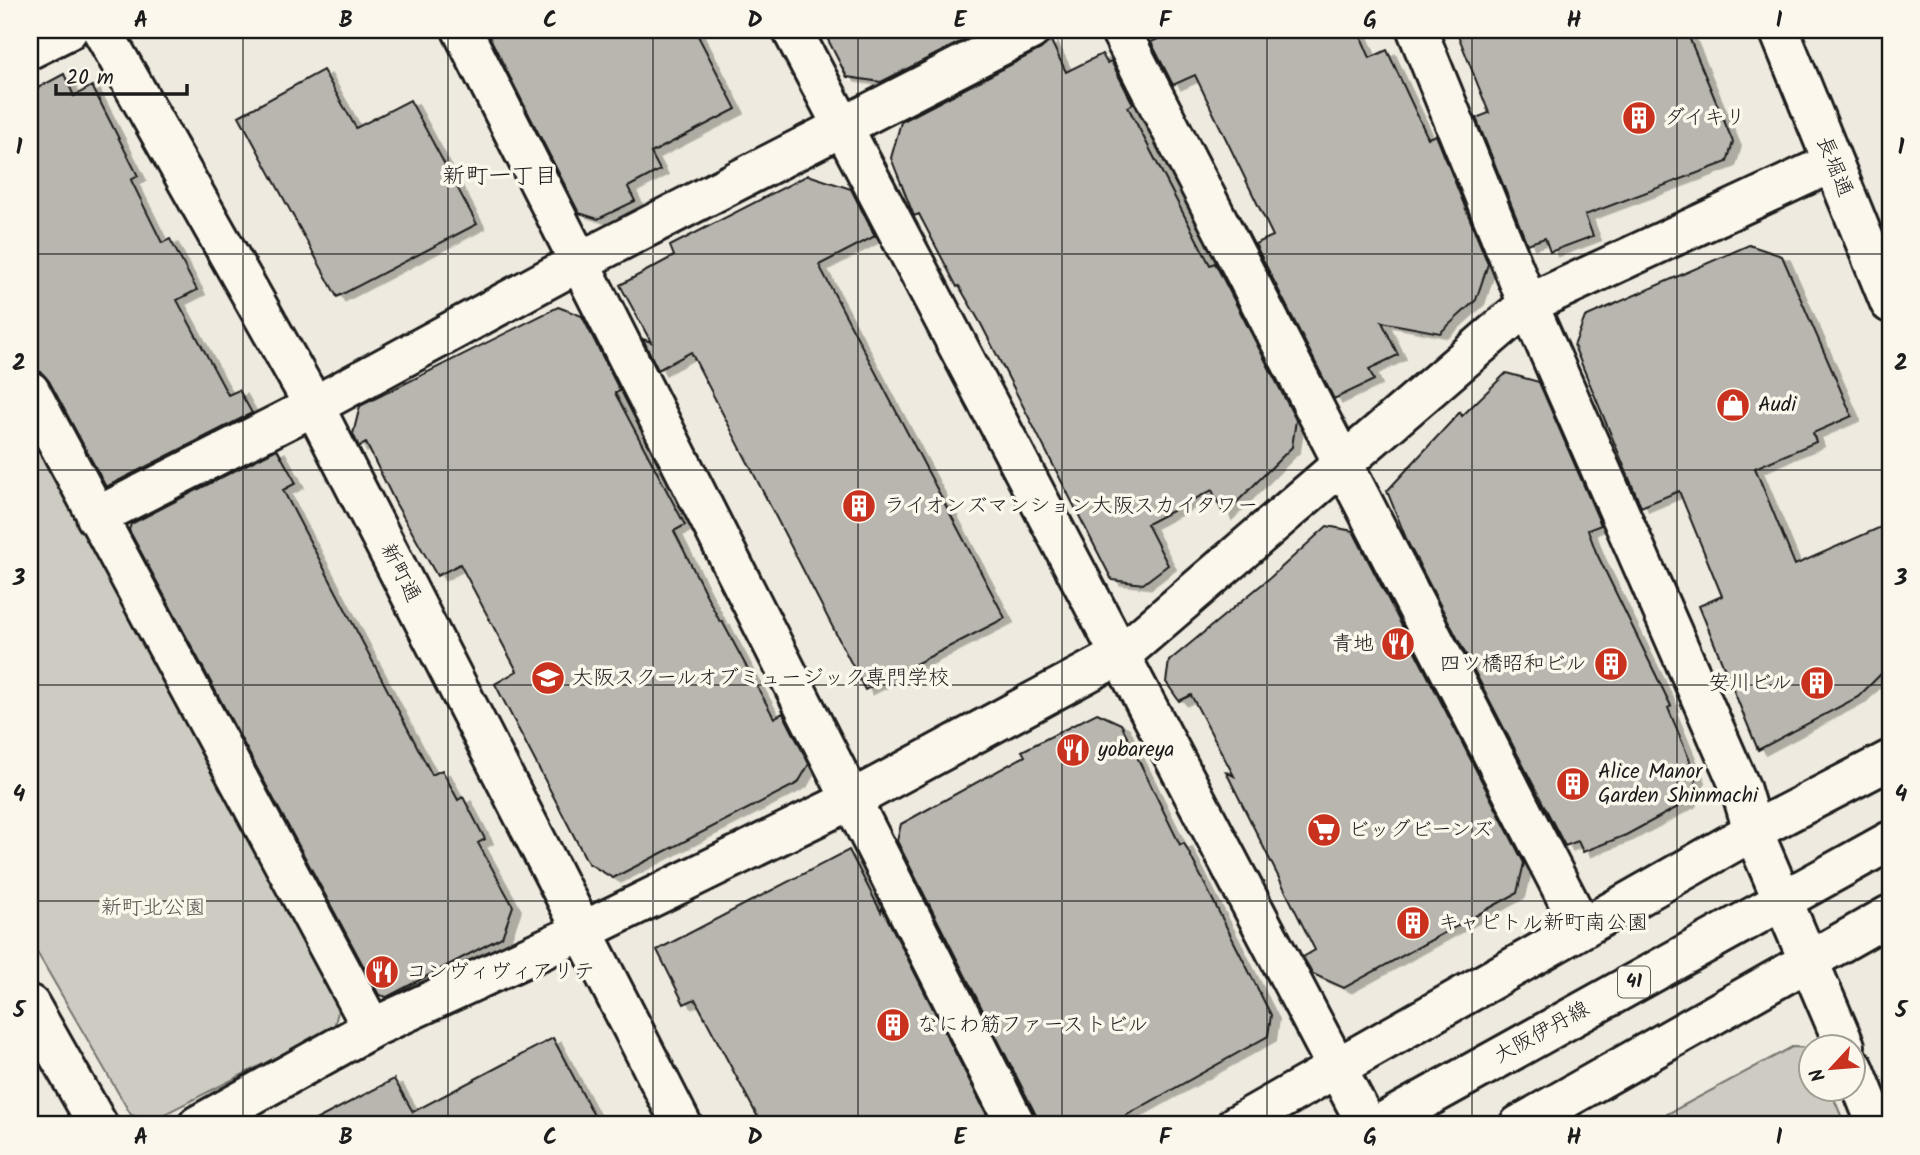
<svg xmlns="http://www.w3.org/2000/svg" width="1920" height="1155" viewBox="0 0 1920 1155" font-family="Kalam,'Klee One',sans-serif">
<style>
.green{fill:#ceccc2;stroke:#75746f;stroke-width:2}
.building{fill:#b9b6af;stroke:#1c1c1c;stroke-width:2;filter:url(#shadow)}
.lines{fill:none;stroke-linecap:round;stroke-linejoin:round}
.minor-casing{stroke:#1c1c1c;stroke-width:44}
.major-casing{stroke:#1c1c1c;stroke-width:44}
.minor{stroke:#fbf7ec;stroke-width:38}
.major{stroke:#fbf7ec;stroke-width:38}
.grid{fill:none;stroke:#1c1c1c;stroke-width:2;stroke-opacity:0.55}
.labels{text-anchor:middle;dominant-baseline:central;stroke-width:7;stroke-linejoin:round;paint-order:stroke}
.shield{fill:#fbf7ec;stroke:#5f5e5a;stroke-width:2}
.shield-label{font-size:19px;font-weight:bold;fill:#1c1c1c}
.poi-label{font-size:21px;fill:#1c1c1c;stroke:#fbf7ec;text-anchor:start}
.street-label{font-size:21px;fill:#1c1c1c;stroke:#fbf7ec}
.park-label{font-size:21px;fill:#51514e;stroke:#fbf7ec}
.neighbourhood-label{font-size:23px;fill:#1c1c1c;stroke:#fbf7ec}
.neatline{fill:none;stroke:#1c1c1c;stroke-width:2.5}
.grid-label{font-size:23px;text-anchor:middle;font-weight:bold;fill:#1c1c1c}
</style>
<defs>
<filter id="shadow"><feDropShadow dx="8" dy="4.5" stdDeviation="0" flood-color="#0004"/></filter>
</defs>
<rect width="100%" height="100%" fill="#eeeadf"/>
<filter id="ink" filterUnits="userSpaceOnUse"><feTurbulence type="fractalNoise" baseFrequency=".0143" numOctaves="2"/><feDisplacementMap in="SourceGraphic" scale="14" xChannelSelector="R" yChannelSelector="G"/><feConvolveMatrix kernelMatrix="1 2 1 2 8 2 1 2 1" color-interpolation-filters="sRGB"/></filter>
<g filter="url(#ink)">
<path class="green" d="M30 420 341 999 334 1028 151 1121 131 1115 30 940Z
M1792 1047 1811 1048 1812 1088 1830 1089 1845 1125H1647Z"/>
<path class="building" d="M486 30H695L736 109 651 153 660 170 628 187 635 201 598 219 579 213Z
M823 30H984L881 82 847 77Z
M1178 30H1358L1370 58 1387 50 1428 138 1436 135 1488 264 1476 300 1440 333 1382 322 1398 355 1369 369 1374 380 1334 399 1255 244 1273 236 1195 75 1173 85 1151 42Z
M1456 30H1686L1733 142 1727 162 1585 215 1593 236 1550 252 1545 238 1527 244 1476 118 1489 113Z
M1050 39 1066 72 1102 54 1107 63 1111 61 1133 104 1128 107 1210 265 1215 263 1296 420 1292 447 1224 515 1212 490 1147 524 1168 565 1143 584 1112 580 981 324 959 286 957 287 919 214 914 216 891 158 901 122 1041 49Z
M323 70 356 128 410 100 477 224 337 297 239 116Z
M64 74 74 96 92 86 138 176 131 180 162 243 170 239 197 290 177 300 228 395 239 390 252 413 106 487 49 381 41 372 30 369V92Z
M808 175 851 189 875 236 819 265 1005 618 865 690 691 352 658 370 643 339 651 342 620 285 674 256 670 246Z
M1749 245 1782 256 1852 416 1813 433 1816 442 1755 468 1795 565 1890 523V665L1858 697 1758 750 1699 606 1722 596 1679 491 1641 507 1574 346 1585 317Z
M558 307 582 316 620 391 615 393 685 525 674 531 720 622 722 621 774 718 783 713 809 764 798 783 613 878 588 863 495 684 517 671 460 564 437 576 396 504 366 443 359 447 353 434 360 406Z
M1506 373 1539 382 1601 525 1588 530 1596 552 1671 706 1668 708 1697 778 1687 802 1626 835 1583 852 1578 841 1565 846 1408 543 1387 491 1460 412 1462 416Z
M277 449 296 483 283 490 432 775 442 770 458 800 463 797 485 839 478 843 513 906 502 937 387 997 379 995 129 530 131 524Z
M1327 526 1353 531 1524 863 1517 893 1344 988 1313 974 1303 957 1315 950 1226 772 1234 776 1191 695 1179 701 1166 682 1169 661 1272 576Z
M1097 713 1121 724 1180 845 1184 843 1271 1015 1268 1036 1109 1125H1038L1036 1115 897 841 901 824 1025 756 1022 751Z
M849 850 881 912 882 908 992 1125H762L695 999 684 1004 657 950Z
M553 1038 599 1125H306L394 1079 413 1112Z"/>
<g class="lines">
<g class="minor-casing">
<path id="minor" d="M102 30 314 406 682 1125
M462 30 1016 1125
M792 30 1367 1125
M1120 30 1581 926
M1417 30 1528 304 1740 787 1753 831 1845 1046
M30 49 68 30
M30 391 372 1028
M96 517 314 406 579 262 1031 30
M30 1005 98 1125
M1854 1068 1877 1125
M198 1125 372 1028 583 931 853 799 1122 654 1528 304 1832 163
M1236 1125 1753 831 1890 760
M1519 1125 1890 915"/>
</g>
<g class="major-casing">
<path id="major" d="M1779 30 1890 303
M1378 1125 1890 841"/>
</g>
<use href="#minor" class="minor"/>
<use href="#major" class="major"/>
</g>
</g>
<path class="grid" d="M243 30V1125M448 30V1125M653 30V1125M858 30V1125M1062 30V1125M1267 30V1125M1472 30V1125M1677 30V1125M30 254H1890M30 470H1890M30 685H1890M30 901H1890"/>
<defs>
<g id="building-disc" transform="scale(1.75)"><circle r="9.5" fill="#c8321e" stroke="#fbf7ec"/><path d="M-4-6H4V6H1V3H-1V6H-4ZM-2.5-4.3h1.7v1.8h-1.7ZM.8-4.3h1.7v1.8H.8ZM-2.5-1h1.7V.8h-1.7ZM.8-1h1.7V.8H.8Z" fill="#fff"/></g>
<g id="shop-disc" transform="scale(1.75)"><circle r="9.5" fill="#c8321e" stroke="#fbf7ec"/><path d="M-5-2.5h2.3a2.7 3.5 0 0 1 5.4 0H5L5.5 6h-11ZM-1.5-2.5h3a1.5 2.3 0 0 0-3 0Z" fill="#fff"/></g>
<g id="restaurant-disc" transform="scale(1.75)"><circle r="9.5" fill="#c8321e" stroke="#fbf7ec"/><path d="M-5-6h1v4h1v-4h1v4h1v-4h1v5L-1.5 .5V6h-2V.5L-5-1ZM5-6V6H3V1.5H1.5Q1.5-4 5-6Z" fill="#fff"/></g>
<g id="university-disc" transform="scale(1.75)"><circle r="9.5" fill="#c8321e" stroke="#fbf7ec"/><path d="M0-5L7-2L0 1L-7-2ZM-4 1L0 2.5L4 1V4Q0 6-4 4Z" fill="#fff"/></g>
<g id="supermarket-disc" transform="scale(1.75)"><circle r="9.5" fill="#c8321e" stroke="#fbf7ec"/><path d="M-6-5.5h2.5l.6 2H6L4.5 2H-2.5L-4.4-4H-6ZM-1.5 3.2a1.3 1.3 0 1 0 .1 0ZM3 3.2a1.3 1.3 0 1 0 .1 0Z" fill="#fff"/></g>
</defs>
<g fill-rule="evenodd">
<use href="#building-disc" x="1639" y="118"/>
<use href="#shop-disc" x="1733" y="405"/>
<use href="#building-disc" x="859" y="506"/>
<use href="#restaurant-disc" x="1398" y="644"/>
<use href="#building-disc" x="1611" y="664"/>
<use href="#university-disc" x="548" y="678"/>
<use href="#building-disc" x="1817" y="683"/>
<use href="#restaurant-disc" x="1073" y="750"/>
<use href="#building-disc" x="1573" y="784"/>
<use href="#supermarket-disc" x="1324" y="830"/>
<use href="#building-disc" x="1413" y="923"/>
<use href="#restaurant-disc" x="382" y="972"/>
<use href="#building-disc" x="893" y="1025"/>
</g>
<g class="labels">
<rect class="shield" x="1618" y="966.5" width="32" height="31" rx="5"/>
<g class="shield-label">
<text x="1634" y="982">41</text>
</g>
<g class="poi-label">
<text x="1664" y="118">ダイキリ</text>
<text x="1758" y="405">Audi</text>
<text x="884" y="506">ライオンズマンション大阪スカイタワー</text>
<text x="1374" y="644" text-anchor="end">青地</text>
<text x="1586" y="664" text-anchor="end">四ツ橋昭和ビル</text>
<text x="572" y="678">大阪スクールオブミュージック専門学校</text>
<text x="1792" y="683" text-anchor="end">安川ビル</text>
<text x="1098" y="750">yobareya</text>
<text x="1598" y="772">Alice Manor<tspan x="1598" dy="24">Garden Shinmachi</tspan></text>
<text x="1348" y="830">ビッグビーンズ</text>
<text x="1438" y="923">キャピトル新町南公園</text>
<text x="406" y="972">コンヴィヴィアリテ</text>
<text x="917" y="1025">なにわ筋ファーストビル</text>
</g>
<g class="street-label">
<text transform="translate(1834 167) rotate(68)">長堀通</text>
<text transform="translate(400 573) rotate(63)">新町通</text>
<text transform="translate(1542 1033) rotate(-29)">大阪伊丹線</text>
</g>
<g class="park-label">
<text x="153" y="908">新町北公園</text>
</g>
<g class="neighbourhood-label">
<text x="500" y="177">新町一丁目</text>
</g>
</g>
<rect width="1920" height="1155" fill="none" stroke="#fbf7ec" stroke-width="77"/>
<g transform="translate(1832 1068) rotate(244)"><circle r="33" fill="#fbf7ec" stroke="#a29f99" stroke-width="2"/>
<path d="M0-5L12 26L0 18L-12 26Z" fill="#c8321e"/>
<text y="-10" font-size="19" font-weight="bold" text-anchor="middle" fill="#1c1c1c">N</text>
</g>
<path d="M56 84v10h131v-10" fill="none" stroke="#1c1c1c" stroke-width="3.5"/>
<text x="66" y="84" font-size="21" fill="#1c1c1c" stroke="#fbf7ec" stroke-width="5" paint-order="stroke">20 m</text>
<rect x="38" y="38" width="1844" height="1078" class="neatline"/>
<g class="grid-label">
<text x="141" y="27">A</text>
<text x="346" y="27">B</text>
<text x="550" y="27">C</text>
<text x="755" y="27">D</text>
<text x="960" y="27">E</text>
<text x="1165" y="27">F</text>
<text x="1370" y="27">G</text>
<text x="1574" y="27">H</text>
<text x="1779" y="27">I</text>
<text x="19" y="154">1</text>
<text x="1901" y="154">1</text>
<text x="19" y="370">2</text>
<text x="1901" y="370">2</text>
<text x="19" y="585">3</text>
<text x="1901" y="585">3</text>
<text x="19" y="801">4</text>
<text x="1901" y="801">4</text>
<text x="19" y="1017">5</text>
<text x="1901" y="1017">5</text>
<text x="141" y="1144">A</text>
<text x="346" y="1144">B</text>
<text x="550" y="1144">C</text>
<text x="755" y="1144">D</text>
<text x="960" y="1144">E</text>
<text x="1165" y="1144">F</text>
<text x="1370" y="1144">G</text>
<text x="1574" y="1144">H</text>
<text x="1779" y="1144">I</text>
</g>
</svg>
